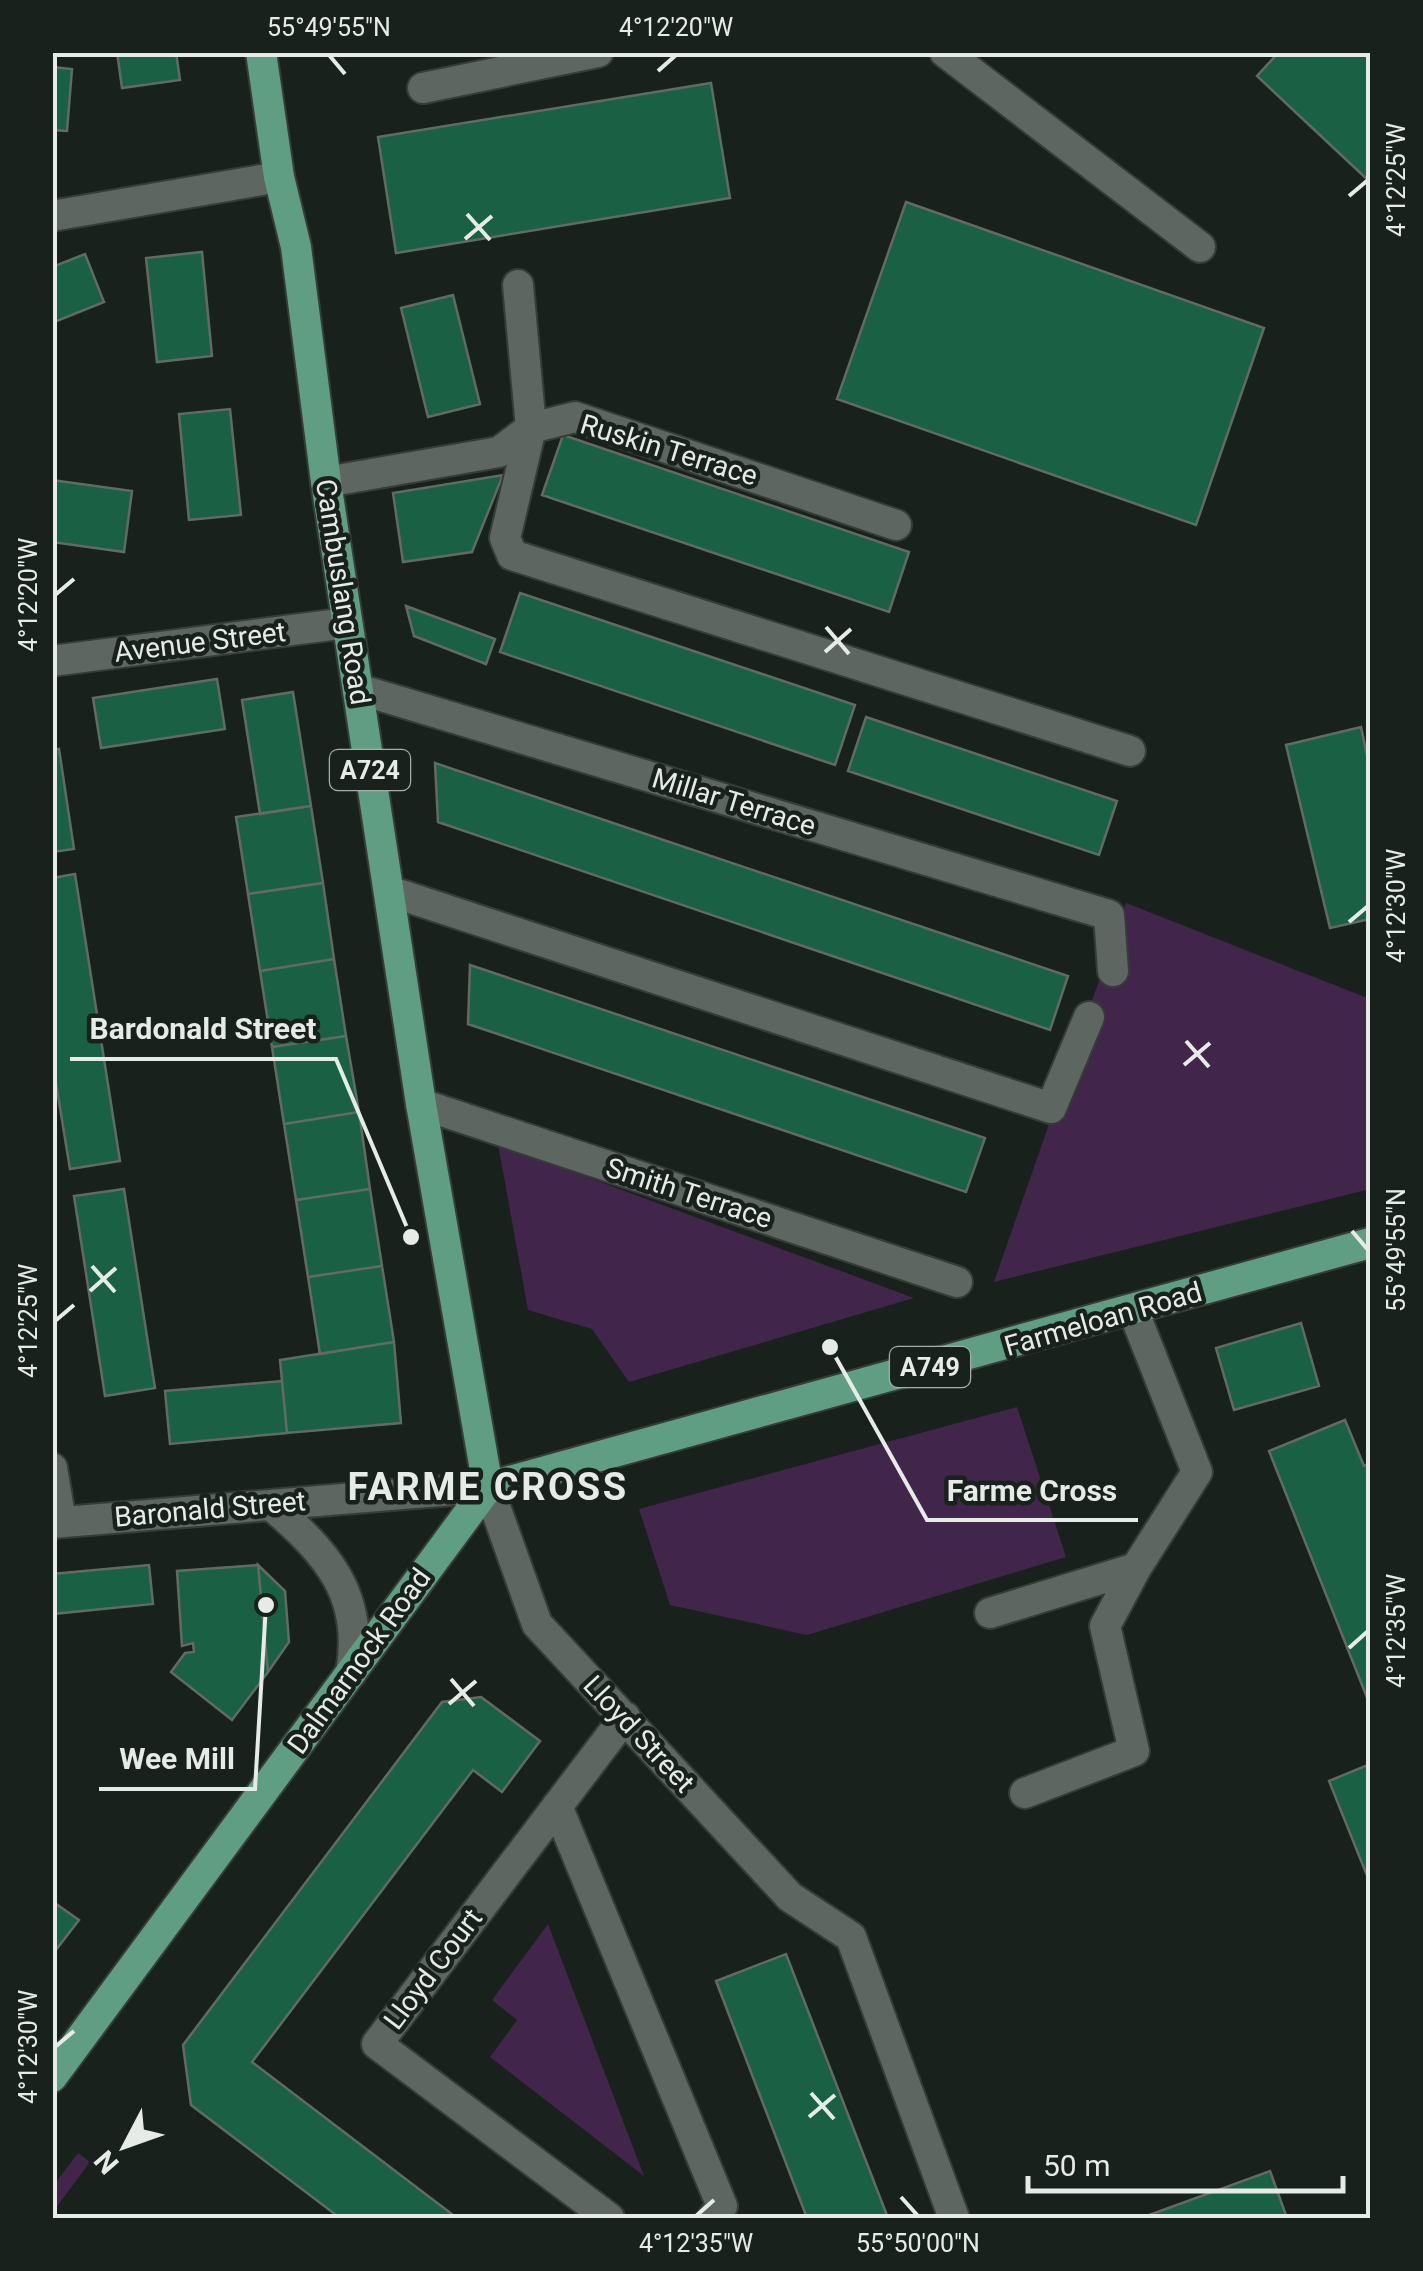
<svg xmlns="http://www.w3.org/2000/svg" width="1423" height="2271" viewBox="0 0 1423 2271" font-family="Roboto,sans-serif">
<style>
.green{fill:#41254a}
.building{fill:#1a6044;stroke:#616a65;stroke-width:2.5}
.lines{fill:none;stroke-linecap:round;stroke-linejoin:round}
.minor-casing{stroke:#363c38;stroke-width:34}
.major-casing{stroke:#363c38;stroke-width:34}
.minor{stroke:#5d6661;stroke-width:30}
.major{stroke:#5f9e82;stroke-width:30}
.ticks{fill:none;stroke:#e6ebe8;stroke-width:4}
.labels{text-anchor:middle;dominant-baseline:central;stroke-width:9;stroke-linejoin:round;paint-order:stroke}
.shield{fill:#19211d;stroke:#a8aeab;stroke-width:2.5}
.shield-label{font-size:25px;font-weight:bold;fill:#e6ebe8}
.street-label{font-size:28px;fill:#e6ebe8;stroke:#19211d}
.district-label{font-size:38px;font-weight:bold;letter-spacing:2.5px;fill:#e6ebe8;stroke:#19211d}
.leader{fill:none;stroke:#e6ebe8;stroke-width:4}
.callout-dot{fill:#e6ebe8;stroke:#19211d;stroke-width:4}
.callout-label{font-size:30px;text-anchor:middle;font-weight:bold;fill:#e6ebe8;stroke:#19211d;stroke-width:9;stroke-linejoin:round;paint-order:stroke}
.neatline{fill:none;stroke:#e6ebe8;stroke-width:4}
.ticks-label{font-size:25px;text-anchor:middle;fill:#e6ebe8}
</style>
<rect width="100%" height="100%" fill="#19211d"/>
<path class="green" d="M1126 903 1370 999V1189L994 1282Z
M498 1144 914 1298 629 1382 592 1329 528 1310Z
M1017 1407 1066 1557 807 1635 670 1605 639 1509Z
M548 1924 644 2176 490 2057 517 2020 492 2000Z
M78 2153 90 2162 53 2212V2186Z"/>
<path class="building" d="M117 52H176L180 80 122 88Z
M1279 52H1370V182L1257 76Z
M52 67 72 69 67 131 52 130Z
M711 83 730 198 396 253 378 137Z
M906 202 1264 328 1196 525 837 399Z
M202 252 212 356 157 362 146 258Z
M85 254 104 302 52 323V267Z
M453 295 480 404 428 417 401 308Z
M230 409 241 515 189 520 179 414Z
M563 435 909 552 889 612 542 495Z
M503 475 472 552 403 562 393 493Z
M52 480 132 491 124 552 52 542Z
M520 593 855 705 835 765 500 652Z
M406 606 495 639 486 664 414 636Z
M217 679 225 729 101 748 93 698Z
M293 692 311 806 260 814 242 700Z
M866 717 1117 801 1099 855 848 771Z
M1361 727 1370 770V919L1330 928 1286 745Z
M59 749 74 849 52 852V750Z
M435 763 1068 976 1050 1030 438 822Z
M311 806 323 883 248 894 236 817Z
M75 874 120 1161 70 1169 52 1059V878Z
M323 883 334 959 260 971 248 894Z
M334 959 346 1036 272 1047 260 971Z
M470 965 985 1138 966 1192 468 1024Z
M346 1036 359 1112 284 1124 272 1047Z
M359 1112 370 1189 296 1200 284 1124Z
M124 1189 155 1388 105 1396 74 1196Z
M370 1189 382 1266 308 1277 296 1200Z
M382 1266 394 1342 320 1354 308 1277Z
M1301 1323 1319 1386 1234 1410 1216 1348Z
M394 1342 401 1423 287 1433 280 1360Z
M282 1381 287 1433 170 1444 165 1391Z
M1345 1420 1364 1466 1370 1463V1705L1269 1451Z
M149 1565 153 1604 52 1614V1574Z
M258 1565 268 1672 232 1720 171 1672 185 1653 194 1652 193 1643 182 1646 177 1571Z
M258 1565 285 1591 289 1642 268 1672Z
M481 1697 540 1741 502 1792 473 1770 252 2062 457 2218H340L191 2105 183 2045 442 1702Z
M1370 1764V1883L1329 1781Z
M52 1901 79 1920 52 1955Z
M786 1954 888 2218H807L716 1981Z
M1270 2171 1287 2218H1141Z"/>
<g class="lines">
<g class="minor-casing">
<path id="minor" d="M945 52 1200 247
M423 88 598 52
M52 216 279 177
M518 285 531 428 505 538 512 555 1130 751
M326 482 499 452 531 428 575 417 896 525
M52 661 347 623
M358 689 1109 915 1113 971
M389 891 1051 1108 1089 1017
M421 1104 957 1282
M52 1468 61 1522
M271 1505C327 1553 365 1595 351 1673
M52 1523 488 1487 537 1624 790 1897 851 1937 954 2218
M990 1613 1136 1568
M1025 1793 1134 1751 1105 1626 1136 1568 1197 1472 1133 1310
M557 1806 722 2206 713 2218
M609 2218 377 2044 625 1717"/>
</g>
<g class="major-casing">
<path id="major" d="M261 52 279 177 296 247 326 482 421 1104 488 1487
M488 1487 1370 1243
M52 2077 488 1487"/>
</g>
<use href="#minor" class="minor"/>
<use href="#major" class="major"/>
</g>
<path class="ticks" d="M329 55 345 74M658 71 676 55M1349 196 1368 180M467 214 490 240M465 239 492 216M55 595 74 579M826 627 849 654M825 652 851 629M1349 922 1368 906M1186 1041 1209 1067M1184 1065 1210 1043M1352 1231 1368 1250M92 1266 115 1292M90 1291 116 1268M55 1321 74 1305M1349 1648 1368 1631M451 1679 474 1706M449 1704 476 1681M55 2047 74 2031M811 2093 834 2119M809 2117 835 2095M901 2197 918 2216M696 2216 714 2200"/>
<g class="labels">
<g class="shield">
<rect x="330" y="750" width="80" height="40" rx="8"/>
<rect x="890" y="1347" width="80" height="40" rx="8"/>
</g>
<g class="shield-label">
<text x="370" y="770">A724</text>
<text x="930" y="1367">A749</text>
</g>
<g class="street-label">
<text transform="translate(669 450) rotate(17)">Ruskin Terrace</text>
<text transform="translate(343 592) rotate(81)">Cambuslang Road</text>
<text transform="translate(200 642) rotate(-7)">Avenue Street</text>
<text transform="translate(734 802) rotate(17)">Millar Terrace</text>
<text transform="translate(689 1193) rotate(18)">Smith Terrace</text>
<text transform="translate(1103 1319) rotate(-16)">Farmeloan Road</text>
<text transform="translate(210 1509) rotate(-5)">Baronald Street</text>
<text transform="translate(359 1661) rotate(-54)">Dalmarnock Road</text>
<text transform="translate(639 1734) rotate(47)">Lloyd Street</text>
<text transform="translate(433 1969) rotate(-53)">Lloyd Court</text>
</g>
<g class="district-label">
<text x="488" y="1487">FARME CROSS</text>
</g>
</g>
<path class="leader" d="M411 1237L336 1059H70M830 1347L927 1520H1138M266 1605L255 1789H99"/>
<g class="callout-dot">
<circle cx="411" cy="1237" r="10"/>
<circle cx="830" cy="1347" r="10"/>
<circle cx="266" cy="1605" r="10"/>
</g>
<g class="callout-label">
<text x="203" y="1039">Bardonald Street</text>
<text x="1032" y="1501">Farme Cross</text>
<text x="177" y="1769">Wee Mill</text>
</g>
<rect width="1423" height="2271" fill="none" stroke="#19211d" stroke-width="110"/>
<g transform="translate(125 2146) rotate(229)" stroke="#19211d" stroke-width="8" paint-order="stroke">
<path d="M0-8L18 38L0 25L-18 38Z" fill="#e6ebe8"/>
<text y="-15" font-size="28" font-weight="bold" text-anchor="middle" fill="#e6ebe8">N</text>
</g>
<path d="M1028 2176v15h315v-15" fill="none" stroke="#e6ebe8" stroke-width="5"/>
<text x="1043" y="2176" font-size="30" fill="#e6ebe8" stroke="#19211d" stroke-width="8" paint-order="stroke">50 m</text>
<rect x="55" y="55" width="1313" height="2161" class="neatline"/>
<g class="ticks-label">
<text x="329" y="36">55°49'55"N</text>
<text x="676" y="36">4°12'20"W</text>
<text transform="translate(1396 180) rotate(-90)" y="9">4°12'25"W</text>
<text transform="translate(28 595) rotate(-90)" y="9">4°12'20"W</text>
<text transform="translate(1396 906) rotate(-90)" y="9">4°12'30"W</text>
<text transform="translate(1396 1250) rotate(-90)" y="9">55°49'55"N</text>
<text transform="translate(28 1321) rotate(-90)" y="9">4°12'25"W</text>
<text transform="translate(1396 1631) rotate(-90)" y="9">4°12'35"W</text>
<text transform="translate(28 2047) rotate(-90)" y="9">4°12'30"W</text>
<text x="696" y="2252">4°12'35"W</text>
<text x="918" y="2252">55°50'00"N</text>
</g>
</svg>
